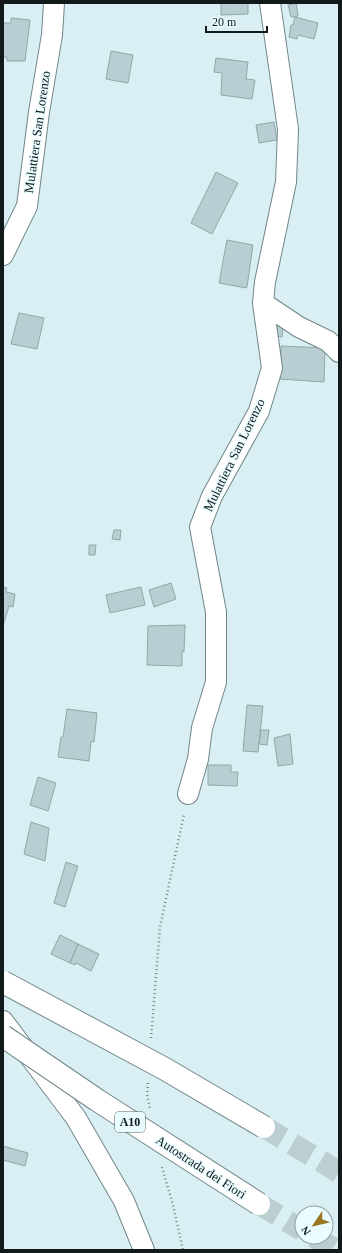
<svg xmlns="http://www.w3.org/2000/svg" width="342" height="1253" viewBox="0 0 342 1253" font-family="Georgia,serif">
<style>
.building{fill:#b8ced2;stroke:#91a7aa}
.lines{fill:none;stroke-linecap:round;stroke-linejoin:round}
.highway-tunnel{stroke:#bbcfd2;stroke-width:22;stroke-dasharray:22 11;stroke-linecap:butt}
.street-casing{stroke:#71868a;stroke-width:22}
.path{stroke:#78878a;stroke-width:2.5;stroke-dasharray:1 3;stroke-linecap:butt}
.street{stroke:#fff;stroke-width:20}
.highway-bridge-casing{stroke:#71868a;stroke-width:24;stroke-linecap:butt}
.highway-bridge{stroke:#fff;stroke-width:22}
.labels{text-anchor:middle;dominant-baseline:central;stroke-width:3;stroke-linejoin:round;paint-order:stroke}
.shield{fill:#e9fcff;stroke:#525d5f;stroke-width:1}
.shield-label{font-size:12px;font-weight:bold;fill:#11191a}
.street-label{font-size:13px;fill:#11191a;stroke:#e9fcff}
</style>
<rect width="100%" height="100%" fill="#d9eff3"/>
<path class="building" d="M221 3H248V14L221 15Z
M296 3 298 16 295 17H291L288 5Z
M295 17 318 23 314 39 298 35 297 39 289 37 291 25H293Z
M11 18 30 20 25 61H7V57H3V23H11Z
M111 51 133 55 128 83 106 79Z
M216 58 248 62 246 79 255 80 252 99 221 95 222 73 214 72Z
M274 122 277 140 259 143 256 125Z
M216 172 238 183 212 234 191 223Z
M227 240 253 245 247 287 246 288 219 283Z
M19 313 44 318 37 349 11 344Z
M277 323H283L282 337 276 336Z
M281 346 325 348 324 382 280 379Z
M114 530H121L120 540 112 539Z
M89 545H96L95 555H89Z
M171 583 176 599 154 607 149 590Z
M3 587 7 588 6 592 15 594 13 607 9 606 3 626Z
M141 587 145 605 110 613 106 595Z
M185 625 184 652 182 651V666L147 665 148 626Z
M247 705 263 706 258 752 243 751Z
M67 709 97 713 94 742 91 741 89 761 58 757 61 737H63Z
M261 730H269L267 745 259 744Z
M290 734 293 764 278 766 274 738Z
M208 765H231V772H238L237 786 208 785Z
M38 777 56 783 48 811 30 805Z
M31 822 49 828 45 861 24 854Z
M66 862 78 866 65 907 54 903Z
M60 935 78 944 70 963 51 954Z
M78 944 99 954 91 971 76 963 75 965 70 963Z
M3 1146 28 1153 25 1166 3 1160Z"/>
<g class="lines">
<path class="highway-tunnel" d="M264 1127 339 1172
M259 1204 302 1230
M314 1237 336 1250"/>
<g class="street-casing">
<path id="street" d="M3 255 27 206 39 112 52 35 54 3
M263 303 299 327 328 341 339 352
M188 794 198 759 202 728 216 682V612L200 527 212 496 259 411 272 368 263 303 265 282 286 182 288 129 270 3
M3 1021 76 1118 124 1201 144 1250"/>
</g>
<path class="path" d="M151 1038 160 927 184 814
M148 1083 147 1094 150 1109
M162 1167 173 1205 183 1250"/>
<use href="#street" class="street"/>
<g class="highway-bridge-casing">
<path id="highway-bridge" d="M3 982 165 1069 264 1127
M3 1036 97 1100 259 1204"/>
</g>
<use href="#highway-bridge" class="highway-bridge"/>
</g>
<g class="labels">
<rect class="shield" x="115" y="1112" width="30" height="20" rx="3"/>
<g class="shield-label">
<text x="130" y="1122">A10</text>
</g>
<g class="street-label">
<text transform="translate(37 132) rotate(-82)">Mulattiera San Lorenzo</text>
<text transform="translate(234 455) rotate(-64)">Mulattiera San Lorenzo</text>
<text transform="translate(201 1167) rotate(33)">Autostrada dei Fiori</text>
</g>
</g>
<rect width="342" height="1253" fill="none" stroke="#11191a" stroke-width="8"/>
<g transform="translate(314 1225) rotate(235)"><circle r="19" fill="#e9fcff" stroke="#93a1a3"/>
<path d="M0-3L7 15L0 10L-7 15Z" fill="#9a7620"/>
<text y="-6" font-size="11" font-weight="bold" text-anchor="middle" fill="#11191a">N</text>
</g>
<path d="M206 26v6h61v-6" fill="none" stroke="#11191a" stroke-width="2"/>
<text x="212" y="26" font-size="12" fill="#11191a" stroke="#e9fcff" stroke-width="3" paint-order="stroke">20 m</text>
</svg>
